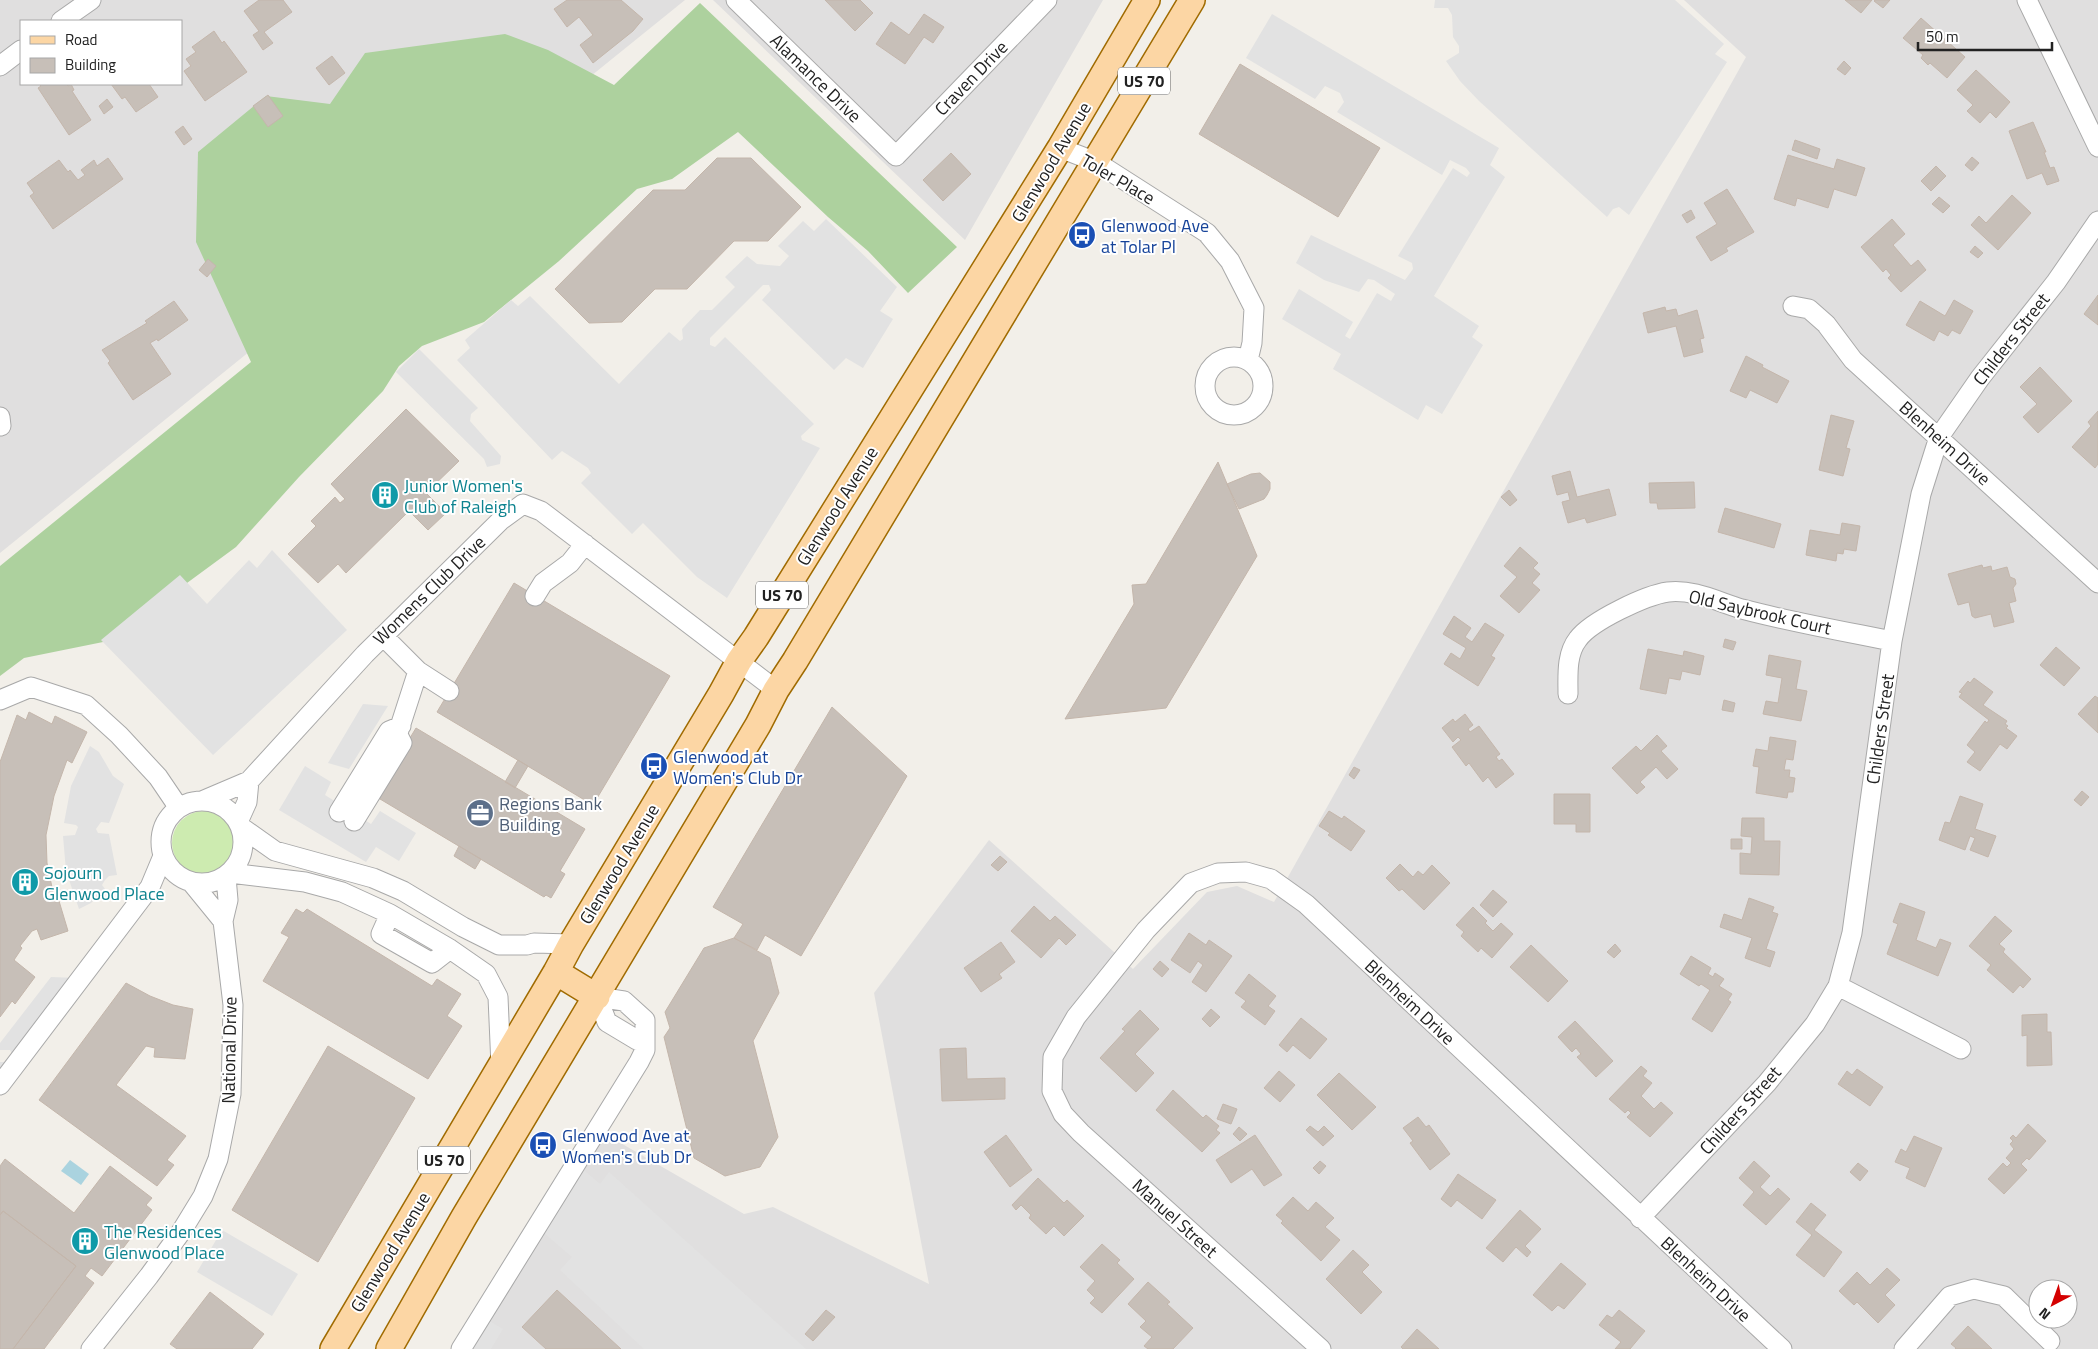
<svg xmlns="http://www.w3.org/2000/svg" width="2098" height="1349" viewBox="0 0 2098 1349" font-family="'Titillium Web',sans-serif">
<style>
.residential{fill:#e0dfdf;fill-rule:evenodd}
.grass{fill:#cdebb0}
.forest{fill:#add19e}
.parking{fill:#e2e2e2}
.water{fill:#aad3df}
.building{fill:#c7bfb8;stroke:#c4b6ab}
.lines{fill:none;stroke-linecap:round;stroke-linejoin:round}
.minor-casing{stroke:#a9a9a9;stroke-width:21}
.major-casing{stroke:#a06b00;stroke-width:28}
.minor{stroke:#fff;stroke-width:19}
.major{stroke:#fcd6a4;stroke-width:25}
.labels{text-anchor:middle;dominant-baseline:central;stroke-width:4;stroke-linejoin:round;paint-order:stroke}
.shield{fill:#fff;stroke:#646464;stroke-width:1}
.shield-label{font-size:16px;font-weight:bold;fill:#222}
.street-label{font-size:18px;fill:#222;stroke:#fff}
.transit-label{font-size:18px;fill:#164399;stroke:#fff;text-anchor:start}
.culture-label{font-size:18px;fill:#0d838f;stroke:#fff;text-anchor:start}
.service-label{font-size:18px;fill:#4e5e75;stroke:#fff;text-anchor:start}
</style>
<rect width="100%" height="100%" fill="#f2efe9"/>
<path class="residential" d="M0 0H685L0 553ZM21 21H181V84H21Z
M713 0H1103L965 240Z
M1684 0H2098V1349H455L591 1126 744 1214 773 1207 929 1284 874 993 989 840 1133 969 1207 892 1237 886 1274 902 1746 57ZM2038 1289H2068V1319H2038Z"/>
<path class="grass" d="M172 843a32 32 0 1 1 64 0a32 32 0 1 1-64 0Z"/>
<path class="forest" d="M700 3 957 247 908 293 868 251 828 217 738 132 672 179 637 189 559 261 484 322 422 346 399 366 383 391 299 477 236 547 108 641 24 658 0 676V566L251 362 196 242 198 152 266 96 330 104 365 53 505 34 548 50 614 85Z"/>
<path class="parking" d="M1435 0H1675L1724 44 1715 54 1727 62 1629 215 1619 207 1613 209 1607 217 1479 101 1460 81 1446 61 1459 53V46L1453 37 1452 15 1448 8H1434Z
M1272 14 1499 148 1490 165 1505 177 1434 296 1479 326 1472 337 1483 345 1442 414 1426 405 1418 420 1333 369 1341 354 1282 319 1299 289 1353 322 1345 336 1350 339 1377 293 1391 301 1395 294 1374 280 1368 279 1359 292 1324 280 1296 263 1311 235 1405 280 1413 269 1412 263 1398 256 1453 168 1467 177 1470 173 1466 168 1450 160 1442 175 1337 112 1344 102 1340 93 1325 86 1315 99 1246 58Z
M826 219 897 287 880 311 893 319 863 368 846 358 834 370 762 300 771 290 769 285H763L710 338V345L715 347 725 337 814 424 801 436 802 440 820 448 727 598 697 577 643 523 632 534 581 483 591 473 588 468 562 451 552 460 457 360 470 348 465 340 511 300 518 306 530 296 619 384 669 332 680 341 683 339 682 329 700 310H712L735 287 725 277 747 256 757 264 780 266 789 256 778 246 803 221 814 231Z
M419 349 478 408 471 414 470 421 501 456 500 464 487 467 484 459 396 372Z
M272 550 347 630 213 755 101 640 180 575 207 604 249 560 257 568Z
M363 704 388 706 349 769 328 763Z
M90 746 99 752 113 776 124 784 109 823 101 822 96 829 98 833 109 834 117 875 109 876 105 880 102 885 105 889 91 903 79 909 66 871 63 836 75 835 78 827 76 825 64 823 71 786Z
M305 766 331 782 325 795 371 824 380 811 416 833 399 861 376 847 366 862 279 810Z
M51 977 77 978 0 1079V1062H6L12 1054 10 1050H0V1043Z
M579 1166 600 1184 609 1172 806 1349H644L560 1270 572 1257 544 1233 561 1194Z
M222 1230 298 1274 272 1316 197 1272Z
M481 1316 503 1329 491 1349H461Z"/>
<path class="water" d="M70 1160 89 1174 81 1185 61 1171Z"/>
<path class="building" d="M259 0H283L292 12 264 32 273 43 263 50 253 35 259 31 244 11Z
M567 0H621L643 19 633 31 593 63 580 45 593 35 579 17 567 27 554 9Z
M825 0H860L873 13 855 31Z
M1845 0H1872L1861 13Z
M1875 0H1890L1883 8 1874 1Z
M924 14 944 27 933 43 924 37 905 64 876 44 891 22 909 35Z
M1921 18 1965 57 1947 78 1930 63 1928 65 1921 58 1923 55 1903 38Z
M214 31 222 43 224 41 247 72 205 101 184 71 191 66 186 59 196 52 192 47Z
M332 56 345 73 329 85 316 68Z
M1844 61 1851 68 1845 75 1837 69Z
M1240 64 1380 148 1338 217 1199 134Z
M1976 70 2010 102 1996 118 1990 112 1980 123 1967 111 1973 105 1957 90Z
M39 84H66L68 86 71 84 74 90 72 91 91 120 69 135 38 88 41 86Z
M111 84H149L158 97 136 112 125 97 122 99Z
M268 95 283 116 268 127 253 106Z
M107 99 113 107 104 114 99 106Z
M2033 122 2046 152H2044L2050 168 2054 167 2059 181 2047 185 2042 173 2027 179 2009 131Z
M183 126 192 139 184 145 175 132Z
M1795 140 1820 149 1817 159 1792 150Z
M951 153 971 174 943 201 923 180Z
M1788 155 1834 169 1837 159 1865 168 1856 196 1834 189 1828 208 1797 198 1795 206 1774 199Z
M1972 157 1979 163 1972 171 1965 165Z
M108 158 123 179 53 229 30 196 34 193 27 183 59 160 68 172 70 170 78 180 85 175 81 170 94 160 97 166Z
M717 158H751L801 207 768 241H734L687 289H655L622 322 589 323 555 289 653 190H685Z
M1936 166 1946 176 1931 191 1921 181Z
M1727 189 1754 232 1726 248 1728 251 1711 261 1696 237 1717 224 1704 203Z
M2012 195 2031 213 1998 250 1971 225 1979 216 1986 223Z
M1939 197 1950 206 1943 213 1932 204Z
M1691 210 1695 218 1687 223 1682 215Z
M1892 219 1905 234 1893 245 1911 266 1918 260 1926 270 1901 292 1888 278 1891 275 1886 269 1883 272 1861 247Z
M1975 246 1983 253 1978 258 1970 252Z
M208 259 216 266 207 277 199 270Z
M2098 295V325L2084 314Z
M1954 300 1973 311 1960 334 1952 330 1948 336 1939 331 1934 341 1906 325 1920 301 1945 316Z
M174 301 188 320 158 341 157 339 150 343 171 374 133 400 108 363 110 361 102 350 147 323 145 321Z
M1665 307 1666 311 1676 309 1678 316 1697 310 1704 338 1700 339 1703 352 1684 357 1676 326 1648 333 1643 313Z
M1746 356 1763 365 1762 367 1789 381 1777 403 1750 390 1746 398 1730 391Z
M2040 367 2072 401 2038 433 2023 417 2037 404 2020 387Z
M406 409 459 461 426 493 446 513 428 530 409 511 346 573 338 564 318 583 288 554 316 526 311 521 335 497 340 503 345 499 331 484Z
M2098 411V464L2095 468 2072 447 2091 426 2088 422Z
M1831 415 1854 421 1846 448 1850 449 1843 476 1819 470Z
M1218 462 1257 556 1166 708 1065 719 1134 604 1132 585 1146 584Z
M1570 471 1577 497 1609 489 1616 515 1587 523 1585 518 1568 523 1562 502 1570 500 1568 492 1557 495 1552 476Z
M1260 473 1270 482V489L1267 495 1264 499 1239 509 1227 484 1251 474Z
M1694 482 1695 508 1658 509 1657 503H1650L1649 483Z
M1509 490 1517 500 1510 506 1501 497Z
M1725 508 1781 524 1774 548 1718 532Z
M1842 523 1860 526 1856 551 1844 549 1843 554 1837 553 1836 561 1806 555 1810 530 1840 535Z
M1520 547 1538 563 1533 568 1540 574 1532 583 1540 590 1519 613 1500 596 1517 577 1504 566Z
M1982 565 1983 568 1991 566 1992 571 2007 567 2010 577 2015 579 2016 584 2013 588 2016 601 2009 603 2014 622 1994 627 1991 614 1975 618 1972 616 1969 602 1958 605 1948 574Z
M514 583 670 676 593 805 437 712Z
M1454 616 1471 628 1465 637 1472 642 1485 623 1504 635 1491 656 1495 658 1478 686 1444 664 1451 653 1460 659 1466 648 1443 634Z
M1725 639 1736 642 1733 650 1723 647Z
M2056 647 2080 668 2064 686 2040 665Z
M1648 649 1683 656 1684 651 1704 656 1700 675 1682 671 1680 680 1669 678 1666 694 1640 689Z
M1769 655 1801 661 1796 689 1807 691 1801 721 1763 714 1766 701 1778 703 1782 678 1766 675Z
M1974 678 1993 692 1983 705 2007 721 2005 724 2008 726 2006 728 2017 736 2007 749 2000 744 1980 771 1967 762 1975 752 1967 745 1985 721 1987 723 1989 720 1959 697 1962 693 1959 692 1968 681 1970 683Z
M2095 696 2098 698V733L2078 714Z
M1724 700 1735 703 1733 712 1722 710Z
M832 707 907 776 801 956 765 935 757 950 734 938 743 924 713 907Z
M29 712 52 724 55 716 87 732 72 763 67 760 54 796 46 835 47 863 55 902 59 901 68 931 41 940 37 929 32 931 20 946 22 948 14 960 35 977 15 1004 12 1001 0 1017V762L17 715 26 720Z
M1465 714 1473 725 1468 729 1470 732 1479 726 1500 754 1496 757 1499 761 1502 759 1514 774 1496 788 1488 777 1483 782 1469 763 1466 766 1452 747 1461 740 1458 737 1453 742 1442 728 1453 719 1455 722Z
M416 728 585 829 560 871 565 874 551 898 546 895 544 897 375 796Z
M1657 735 1667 746 1661 751 1678 769 1667 779 1656 767 1640 782 1645 787 1637 794 1612 768 1636 746 1641 751Z
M1770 737 1796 741 1793 760 1786 759 1784 770H1790L1789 777 1795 778 1793 792H1788L1787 798 1756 793 1759 767 1753 766 1756 749 1768 751Z
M518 760 528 766 515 788 505 782Z
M1354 767 1360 770 1354 779 1349 775Z
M2082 791 2089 797 2081 806 2074 800Z
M1554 794H1590V832H1576V824H1554Z
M1960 796 1983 804 1975 829 1996 836 1988 857 1970 850 1975 838 1970 836 1965 850 1939 840 1945 822 1950 823Z
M1329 811 1342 819 1344 816 1365 831 1351 851 1328 835 1330 833 1319 826Z
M1742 818H1764V841H1780L1779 875 1740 874V853L1751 854 1752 837 1741 836Z
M1731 839H1742V849H1731Z
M459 846 481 859 475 869 454 856Z
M1000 856 1007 862 998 871 991 865Z
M1400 864 1413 877 1418 871 1423 875 1432 865 1450 883 1424 910 1402 889 1399 891 1386 878Z
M1493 890 1507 902 1493 917 1480 905Z
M1749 898 1774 907 1772 912 1778 914 1766 949 1775 952 1770 967 1745 958 1752 938 1720 927 1724 914 1742 920Z
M1900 903 1925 912 1916 940 1936 948 1940 939 1951 943 1938 976 1887 954 1898 924 1893 922Z
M1034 906 1050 921 1055 916 1076 935 1066 945 1059 938 1041 958 1011 931Z
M1473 907 1487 921 1485 923 1493 931 1501 923 1513 934 1492 958 1481 948 1478 952 1461 936 1464 932 1456 925Z
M296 909 303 913 307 909 432 986 437 979 461 994 447 1016 462 1026 428 1079 263 981 289 937 281 933Z
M1995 916 2012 931 1999 944 2005 949 2003 952 2031 979 2023 988 2020 985 2013 993 1987 970 1991 965 1969 946Z
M1189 933 1206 945 1209 940 1232 956 1206 992 1192 982 1203 965 1198 961 1190 973 1171 960Z
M734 938 770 958 779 993 753 1041 778 1137 760 1167 725 1176 694 1158 664 1037 670 1028 665 1012 704 948Z
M1001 942 1015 962 999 974 1002 978 981 992 964 968Z
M1615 944 1621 951 1614 958 1607 952Z
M1531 945 1568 981 1548 1002 1510 967Z
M1691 956 1711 968 1708 974 1713 977 1715 973 1724 979 1719 986 1732 994 1728 1000 1731 1002 1712 1032 1692 1019 1710 990 1701 984 1699 986 1680 974Z
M1160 961 1169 969 1162 977 1153 969Z
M1249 974 1276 996 1268 1006 1275 1011 1265 1025 1241 1007 1246 1001 1235 993Z
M126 983 150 996 173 1005 193 1009 185 1059 154 1057 155 1048 146 1046 116 1085 186 1136 167 1160 174 1165 157 1186 39 1100Z
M1211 1009 1220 1017 1210 1027 1202 1019Z
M1140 1010 1159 1029 1135 1054 1154 1073 1136 1092 1100 1058 1125 1031 1122 1029Z
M2047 1014V1032H2051L2052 1065 2027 1066V1035L2022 1036V1015Z
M1301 1018 1327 1039 1310 1059 1293 1045 1287 1052 1279 1045Z
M1575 1021 1613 1061 1596 1077 1577 1057 1581 1054 1576 1048 1572 1052 1558 1037Z
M328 1046 415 1098 318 1262 232 1210Z
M966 1048 967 1079 1005 1078V1099L942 1101 940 1049Z
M1641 1066 1647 1071 1643 1076 1652 1083 1641 1096 1654 1109 1661 1102 1673 1113 1650 1137 1627 1117 1631 1113 1628 1110 1625 1113 1609 1099Z
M1857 1069 1883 1087 1870 1106 1838 1084 1847 1071 1852 1075Z
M1279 1071 1295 1085 1280 1102 1264 1088Z
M1339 1073 1376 1107 1352 1130 1317 1095Z
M1173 1090 1203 1118 1206 1115 1219 1126 1216 1130 1220 1133 1202 1152 1156 1110Z
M1223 1104 1237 1109 1231 1124 1217 1119Z
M1418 1117 1426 1127 1429 1125 1450 1154 1430 1170 1410 1143 1413 1141 1403 1128Z
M2028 1124 2046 1141 2029 1160 2027 1158 2021 1164 2027 1170 2004 1194 1988 1179 2003 1163 2007 1167 2011 1163 2006 1158 2014 1149 2010 1144 2013 1141 2010 1138 2013 1135 2016 1138Z
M1310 1126 1318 1132 1324 1126 1334 1136 1323 1146 1306 1130Z
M1239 1127 1247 1134 1240 1141 1233 1134Z
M1006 1135 1032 1170 1010 1187 984 1152Z
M1255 1135 1282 1175 1264 1186 1252 1169 1231 1183 1216 1160Z
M1914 1136 1942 1148 1925 1187 1906 1178 1910 1168 1895 1162 1901 1149 1906 1152Z
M5 1159 74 1213 110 1166 152 1198 146 1205 152 1210 102 1276 91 1268 85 1276 94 1283 44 1349H13L76 1266 3 1211 0 1215V1166Z
M1320 1161 1326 1166 1319 1174 1313 1168Z
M1754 1161 1770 1176 1760 1187 1770 1196 1778 1188 1790 1199 1766 1225 1743 1205 1754 1192 1739 1178Z
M1858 1163 1868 1171 1860 1181 1850 1172Z
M1458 1174 1496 1200 1482 1219 1457 1200 1451 1207 1441 1199Z
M1038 1178 1064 1203 1067 1200 1084 1216 1064 1236 1054 1226 1046 1234 1029 1218 1031 1215 1021 1205 1016 1210 1012 1205Z
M1293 1197 1308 1211 1316 1202 1334 1218 1325 1227 1340 1240 1321 1261 1281 1223 1283 1221 1276 1215Z
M1811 1203 1826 1215 1814 1230 1842 1252 1824 1277 1796 1255 1812 1235 1796 1222Z
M1520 1210 1541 1229 1525 1246 1531 1252 1527 1257 1516 1247 1503 1262 1486 1248Z
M3 1211 76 1266 13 1349H0V1215Z
M1102 1244 1120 1260 1117 1263 1134 1279 1102 1313 1090 1303 1095 1298 1087 1290 1095 1281 1080 1267Z
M1353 1250 1369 1265 1362 1272 1382 1292 1361 1314 1326 1279Z
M1561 1263 1586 1284 1564 1309 1558 1305 1552 1311 1533 1295Z
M1887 1268 1900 1280 1885 1295 1895 1305 1878 1323 1857 1302 1854 1305 1839 1291 1857 1272 1870 1285Z
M1148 1282 1170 1302 1167 1304 1193 1328 1173 1349H1148L1144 1346 1152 1337 1140 1327 1146 1321 1128 1304Z
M557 1290 621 1349H546L522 1327Z
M210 1292 264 1334 252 1349H177L170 1344Z
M826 1310 835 1317 813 1341 805 1334Z
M1619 1310 1645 1331 1630 1349H1615L1621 1342 1599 1325 1607 1315 1612 1318Z
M1968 1326 1992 1349H1955L1956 1348 1951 1344Z
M1417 1329 1439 1349H1403L1401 1347Z"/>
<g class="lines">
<g class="minor-casing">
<path id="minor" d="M736 0 896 156 1047 0
M2027 0 2098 147
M61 21 91 0
M0 66 21 50
M1060 148 1096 162 1207 233 1230 261 1254 308 1252 343 1248 360
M1793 306 1809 309 1826 324 1853 360 2098 583
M1205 386a29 29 0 1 1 58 0a29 29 0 1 1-58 0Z
M0 417 1 426
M535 596 543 583 570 563 585 544
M383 636 418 671 449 691
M1568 694C1568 676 1566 654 1578 639 1591 621 1646 595 1668 592 1694 589 1718 602 1742 609 1791 622 1842 631 1892 641
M0 700 31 687 86 705 119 735 158 777 179 808
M397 736 418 671
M161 842a41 41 0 1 1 82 0a41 41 0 1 1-82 0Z
M202 801 249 781 365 654 501 520 523 504 541 511 776 690
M339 812 389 731 401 726
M354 821 402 743 398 735
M238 822 247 802 249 781
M241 827 275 851 373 878 403 891 463 927 499 945H527L534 943 571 944
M230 873 305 882 342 892 390 914 450 949 486 974 498 997 501 1066
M192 883 223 921
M390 914 381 934 432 963 450 949
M1838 986 1961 1049
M597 997 607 1022 637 1040 645 1038
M0 1085 150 887 163 856
M1640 1218 1767 1083 1815 1024 1838 986 1852 933 1892 641 1921 494 1939 437 1980 378 2056 282 2098 221
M91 1349 149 1276 181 1232 203 1196 218 1159 231 1094 233 1005 223 921 228 900 226 877
M461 1349 639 1062 645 1050V1020L624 1001 597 997
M1321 1349 1081 1133 1063 1114 1052 1091 1053 1057 1076 1017 1146 930 1191 883 1218 873 1246 872 1271 879 1306 904 1782 1349
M1904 1349 1950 1296 1974 1289 2004 1296 2050 1341"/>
</g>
<g class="major-casing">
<path id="major" d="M556 972 597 997
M333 1349 556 972 571 944 721 694 739 661 756 637 1060 148 1147 0
M389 1349 464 1217 758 725 776 690 795 661 1192 0"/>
</g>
<use href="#minor" class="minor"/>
<use href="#major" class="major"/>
</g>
<defs>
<g id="bus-disc" transform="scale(1.4375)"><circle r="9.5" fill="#1a4fb4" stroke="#fff"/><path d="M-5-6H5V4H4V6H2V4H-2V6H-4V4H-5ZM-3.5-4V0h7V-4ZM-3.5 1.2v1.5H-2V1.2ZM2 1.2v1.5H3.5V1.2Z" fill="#fff"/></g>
<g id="building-disc" transform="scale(1.4375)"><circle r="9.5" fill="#0f9aa8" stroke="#fff"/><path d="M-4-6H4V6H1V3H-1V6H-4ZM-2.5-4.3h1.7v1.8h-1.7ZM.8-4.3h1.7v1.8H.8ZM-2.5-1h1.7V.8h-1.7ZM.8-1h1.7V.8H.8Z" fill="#fff"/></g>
<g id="office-disc" transform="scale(1.4375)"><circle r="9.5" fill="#5c6f8a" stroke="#fff"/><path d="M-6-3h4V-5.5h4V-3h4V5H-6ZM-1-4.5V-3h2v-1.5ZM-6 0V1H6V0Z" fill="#fff"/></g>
</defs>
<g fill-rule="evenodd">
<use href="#bus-disc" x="1082" y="235"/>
<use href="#building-disc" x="385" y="495"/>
<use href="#bus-disc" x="654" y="766"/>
<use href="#office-disc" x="480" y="813"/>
<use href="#building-disc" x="25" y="882"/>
<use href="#bus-disc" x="543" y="1145"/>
<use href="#building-disc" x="85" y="1241"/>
</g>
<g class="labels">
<g class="shield">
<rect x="1118" y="67.5" width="52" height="27" rx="4"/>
<rect x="756" y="581.5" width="52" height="27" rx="4"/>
<rect x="418" y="1146.5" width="52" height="27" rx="4"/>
</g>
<g class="shield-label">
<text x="1144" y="81">US 70</text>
<text x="782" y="595">US 70</text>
<text x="444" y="1160">US 70</text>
</g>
<g class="street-label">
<text transform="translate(816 78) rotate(44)">Alamance Drive</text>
<text transform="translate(971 78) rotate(-46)">Craven Drive</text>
<text transform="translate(1051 162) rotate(-59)">Glenwood Avenue</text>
<text transform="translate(1118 179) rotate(30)">Toler Place</text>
<text transform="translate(2011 339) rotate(-52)">Childers Street</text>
<text transform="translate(1945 443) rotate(42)">Blenheim Drive</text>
<text transform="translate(837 506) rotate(-58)">Glenwood Avenue</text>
<text transform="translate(429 590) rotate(-44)">Womens Club Drive</text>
<text transform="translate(1760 612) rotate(13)">Old Saybrook Court</text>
<text transform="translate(1880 729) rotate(-82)">Childers Street</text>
<text transform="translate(619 864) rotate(-59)">Glenwood Avenue</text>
<text transform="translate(1410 1002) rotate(43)">Blenheim Drive</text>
<text transform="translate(229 1050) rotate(-89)">National Drive</text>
<text transform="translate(1740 1110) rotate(-48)">Childers Street</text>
<text transform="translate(1175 1218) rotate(42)">Manuel Street</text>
<text transform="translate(390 1252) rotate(-59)">Glenwood Avenue</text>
<text transform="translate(1706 1279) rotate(43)">Blenheim Drive</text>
</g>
<g class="transit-label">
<text x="1101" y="225">Glenwood Ave<tspan x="1101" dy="21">at Tolar Pl</tspan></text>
<text x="673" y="756">Glenwood at<tspan x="673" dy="21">Women's Club Dr</tspan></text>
<text x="562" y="1135">Glenwood Ave at<tspan x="562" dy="21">Women's Club Dr</tspan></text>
</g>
<g class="culture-label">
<text x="404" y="485">Junior Women's<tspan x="404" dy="21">Club of Raleigh</tspan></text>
<text x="44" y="872">Sojourn<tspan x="44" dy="21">Glenwood Place</tspan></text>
<text x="104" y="1231">The Residences<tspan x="104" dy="21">Glenwood Place</tspan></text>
</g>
<g class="service-label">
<text x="499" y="803">Regions Bank<tspan x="499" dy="21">Building</tspan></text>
</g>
</g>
<rect x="20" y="20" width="162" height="65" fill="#ffffff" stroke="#a7a7a7"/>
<rect x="30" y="36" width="25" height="8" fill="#fcd6a4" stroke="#a7a7a7"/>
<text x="65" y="45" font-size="15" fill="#222222">Road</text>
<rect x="30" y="58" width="25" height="15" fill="#c7bfb8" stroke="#a7a7a7"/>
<text x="65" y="70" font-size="15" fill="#222222">Building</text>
<g transform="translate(2053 1304) rotate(221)"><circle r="24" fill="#ffffff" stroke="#a7a7a7"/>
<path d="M0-4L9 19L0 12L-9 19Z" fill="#d40000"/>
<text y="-8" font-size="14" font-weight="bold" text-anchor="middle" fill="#222222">N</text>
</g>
<path d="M1918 42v8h134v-8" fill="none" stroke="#222222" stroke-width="2.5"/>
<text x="1926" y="42" font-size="15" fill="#222222" stroke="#ffffff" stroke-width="4" paint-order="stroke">50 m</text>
</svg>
